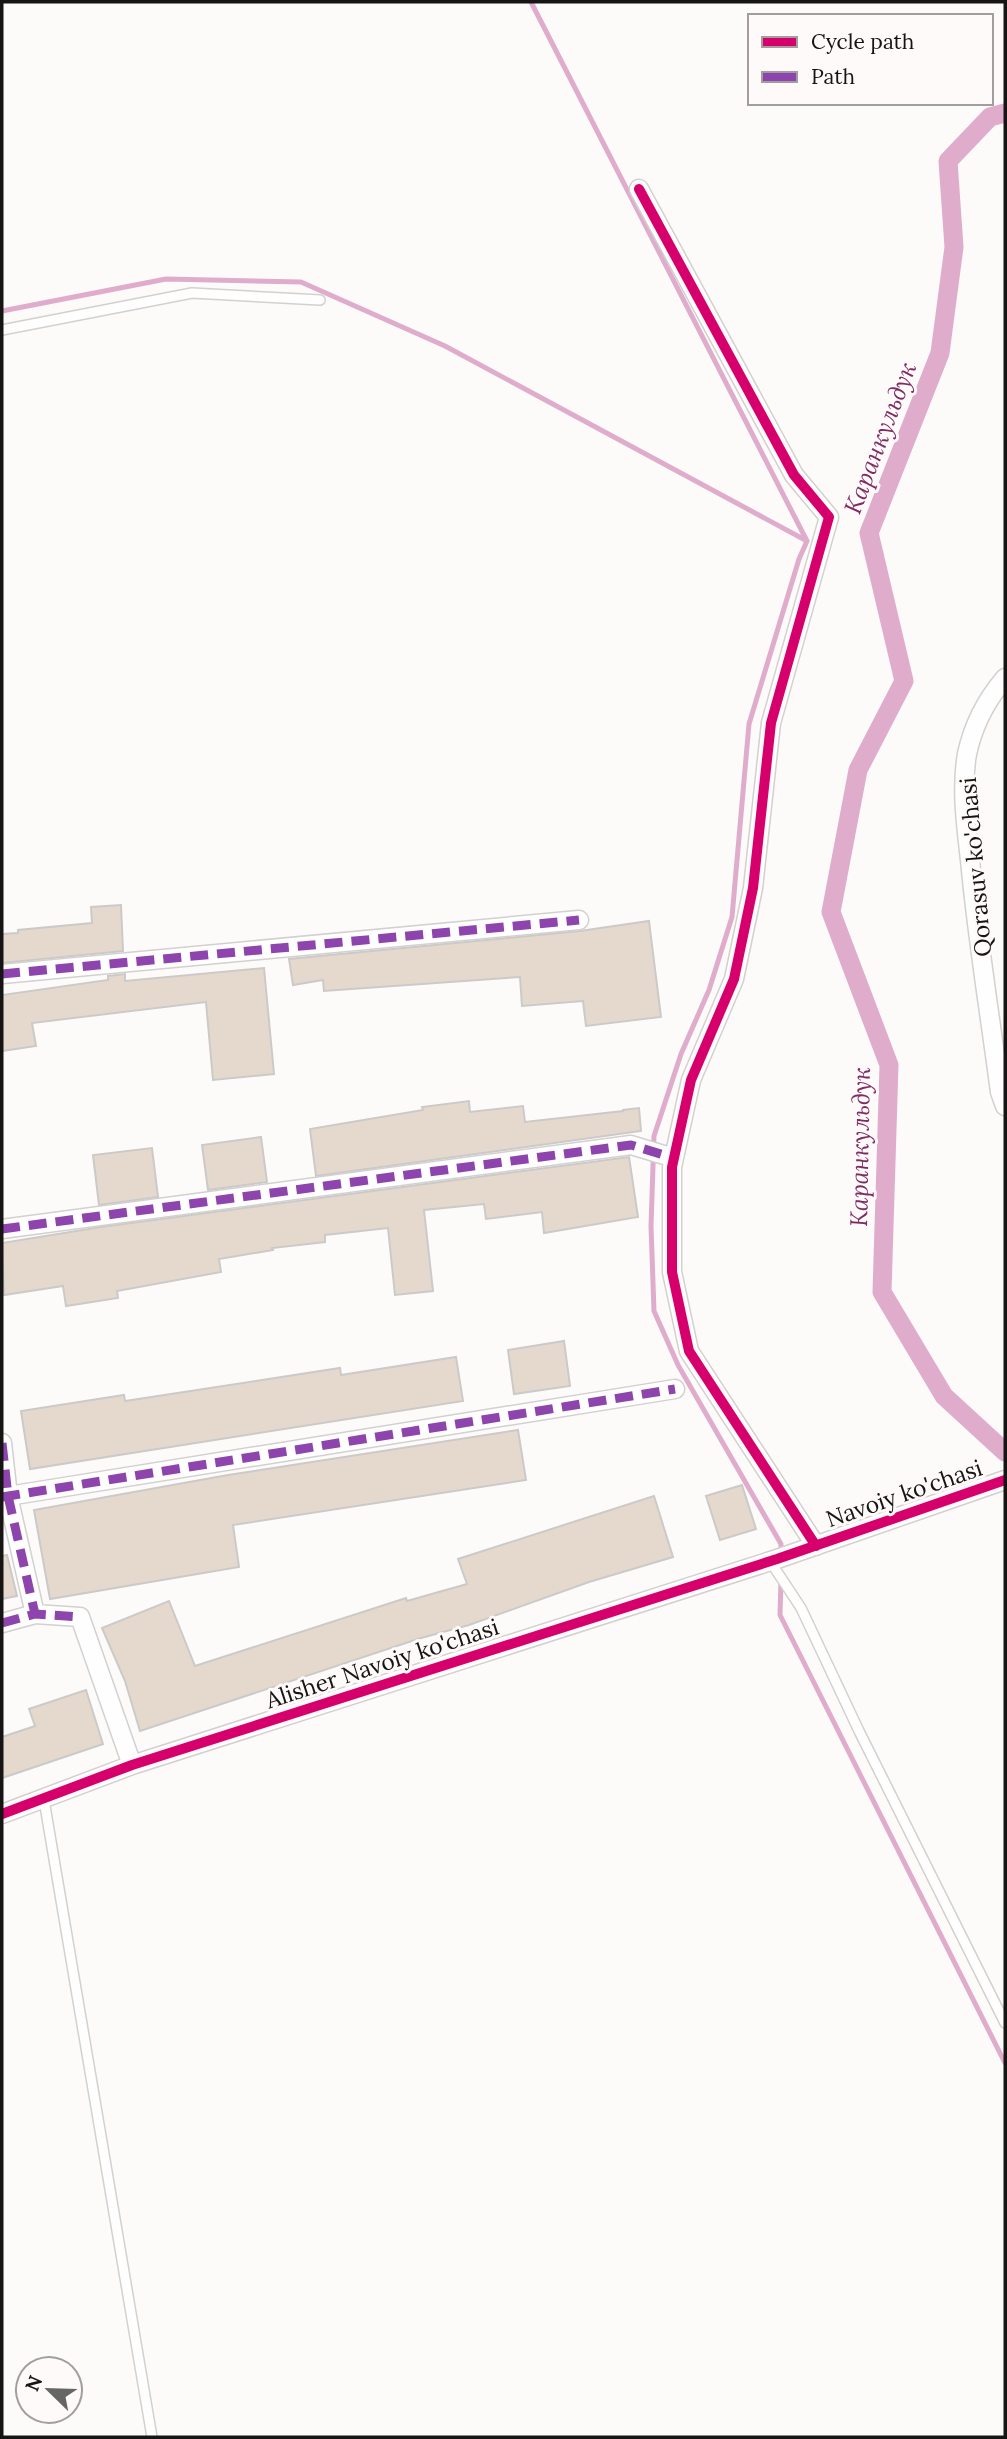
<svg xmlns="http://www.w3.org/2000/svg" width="1007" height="2439" viewBox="0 0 1007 2439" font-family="Lora,serif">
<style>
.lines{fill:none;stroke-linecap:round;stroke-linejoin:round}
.stream{stroke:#dfadcb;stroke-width:5}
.canal{stroke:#dfadcb;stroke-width:19}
.building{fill:#e5d9cd;stroke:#cbcac9;stroke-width:2}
.service-casing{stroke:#d2d1d0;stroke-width:12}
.minor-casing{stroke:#d2d1d0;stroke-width:21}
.service{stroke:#fffefe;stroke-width:9}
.minor{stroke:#fffefe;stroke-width:18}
.quiet{stroke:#8e44ad;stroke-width:9;stroke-dasharray:18 9;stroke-linecap:butt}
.cycleway-casing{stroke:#fdfaf9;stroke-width:15}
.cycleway{stroke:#d6006c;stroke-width:10}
.labels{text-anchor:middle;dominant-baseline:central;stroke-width:6;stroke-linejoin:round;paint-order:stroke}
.street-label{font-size:23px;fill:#161514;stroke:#fdfaf9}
.water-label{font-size:24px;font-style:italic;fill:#7f2c63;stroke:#fdfaf9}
</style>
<rect width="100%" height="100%" fill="#fcfbfa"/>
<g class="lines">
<path class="stream" d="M531 2 807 541 799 559 749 724 732 917 709 990 681 1054 654 1136 651 1226 654 1311 678 1365 781 1544V1553
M2 311 166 279 301 282 445 346 807 541
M781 1580 780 1615 1005 2063"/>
<path class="canal" d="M1005 113 990 117 948 161 954 247 940 353 869 533 904 681 858 770 831 912 889 1065 882 1292 944 1396 1005 1452"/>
</g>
<path class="building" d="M121 905 123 951 2 963V934L18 933V930L92 923 91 907Z
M649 921 661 1017 586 1026 583 1001 522 1006 520 977 324 991 323 980 293 985 289 959 580 931Z
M264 968 274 1074 213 1080 206 1002 32 1023 36 1046 2 1051V995L108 980V976L125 974V981Z
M469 1101 470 1112 523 1106 525 1122 623 1111V1110L639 1108 641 1131 316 1176 310 1129 423 1110 422 1107Z
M261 1137 267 1182 208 1190 202 1145Z
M152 1148 158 1197 99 1205 93 1155Z
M629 1157 638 1217 544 1233 542 1212 486 1219 484 1204 424 1210 433 1291 395 1295 388 1228 325 1235V1242L272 1248 273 1250 219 1259 221 1272 117 1291 118 1298 66 1306 63 1286 4 1295 2 1243 101 1227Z
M564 1341 570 1386 514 1394 508 1350Z
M456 1357 463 1401 30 1469 21 1411 124 1395 125 1401 340 1368 341 1375Z
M518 1430 526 1480 233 1525 239 1567 50 1599 34 1510 228 1475Z
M742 1485 756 1529 720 1540 706 1496Z
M654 1496 673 1557 589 1582 469 1625 421 1638 140 1731 125 1681 102 1628 169 1601 195 1666 406 1598 407 1601 467 1584 458 1559Z
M7 1555 17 1596 2 1599V1556Z
M86 1690 103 1744 2 1778V1737L35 1726 29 1709Z"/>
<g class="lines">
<g class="service-casing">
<path id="service" d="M2 330 192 293 320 300
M770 1561 801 1608 859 1731 1005 2023
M44 1800 152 2437"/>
</g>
<g class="minor-casing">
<path id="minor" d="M639 189 794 475 829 517 771 723 753 888 734 979 691 1080 672 1167V1272L689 1351 816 1546
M1005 678C987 699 973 726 967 754 961 789 966 824 970 860 977 937 990 1015 1000 1092L1005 1106
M2 974 579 920
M2 1229 631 1145 674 1158
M2 1443 8 1496 35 1614
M2 1497 675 1389
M2 1623 35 1614 80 1617 132 1765
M2 1814 132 1765 777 1559 1005 1480"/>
</g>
<use href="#service" class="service"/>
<use href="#minor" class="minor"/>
<path class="quiet" d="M2 974 579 920
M2 1229 631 1145 674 1158
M2 1443 8 1496 35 1614
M2 1497 675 1389
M2 1623 35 1614 80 1617"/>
<g class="cycleway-casing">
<path id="cycleway" d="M639 189 794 475 829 517 771 723 753 888 734 979 691 1080 672 1167V1272L689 1351 816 1546
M2 1814 132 1765 777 1559 1005 1480"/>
</g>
<use href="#cycleway" class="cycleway"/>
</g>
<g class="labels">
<g class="street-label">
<text transform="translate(975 867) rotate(-95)">Qorasuv ko'chasi</text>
<text transform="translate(904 1493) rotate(-19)">Navoiy ko'chasi</text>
<text transform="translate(382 1663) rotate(-18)">Alisher Navoiy ko'chasi</text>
</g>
<g class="water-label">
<text transform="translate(880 438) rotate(-69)">Каранкульдук</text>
<text transform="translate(860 1147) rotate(-89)">Каранкульдук</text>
</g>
</g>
<rect width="1007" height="2439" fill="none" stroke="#161514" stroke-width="7"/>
<rect x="748" y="14" width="245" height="91" fill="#fdfaf9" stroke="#a19e9d" stroke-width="2"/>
<rect x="762" y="37" width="35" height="10" fill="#d6006c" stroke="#a19e9d" stroke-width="2"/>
<text x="811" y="49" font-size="21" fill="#161514">Cycle path</text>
<rect x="762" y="72" width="35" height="10" fill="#8e44ad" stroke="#a19e9d" stroke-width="2"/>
<text x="811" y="84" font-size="21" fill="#161514">Path</text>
<g transform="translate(49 2390) rotate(293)"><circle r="33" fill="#fdfaf9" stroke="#a19e9d" stroke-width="2"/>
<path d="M0-5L12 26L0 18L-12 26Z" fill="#666664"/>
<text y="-10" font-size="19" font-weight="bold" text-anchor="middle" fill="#161514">N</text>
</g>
</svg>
